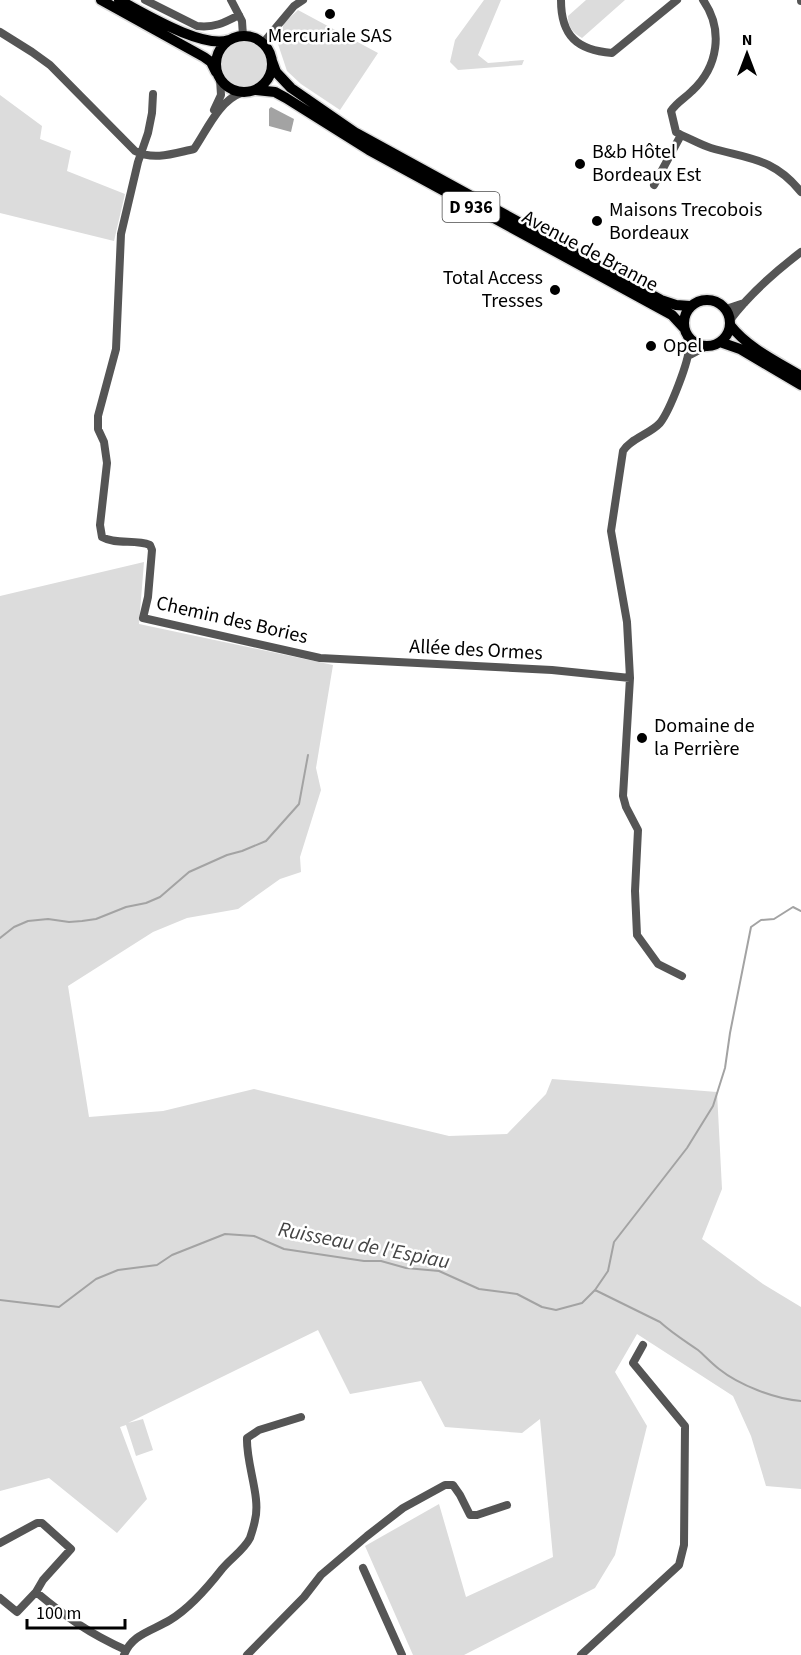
<svg xmlns="http://www.w3.org/2000/svg" width="801" height="1655" viewBox="0 0 801 1655" font-family="'Source Sans 3',sans-serif">
<style>
.green{fill:#dcdcdc}
.water{fill:#a3a3a3}
.lines{fill:none;stroke-linecap:round;stroke-linejoin:round}
.stream{stroke:#a3a3a3;stroke-width:2}
.major-casing{stroke:#dbdbdb;stroke-width:13}
.minor{stroke:#555;stroke-width:8}
.major{stroke:#000;stroke-width:10}
.poi-dot{fill:#000;stroke:#fff;stroke-width:2}
.labels{text-anchor:middle;dominant-baseline:central;stroke-width:5;stroke-linejoin:round;paint-order:stroke}
.shield{fill:#fff;stroke:#4c4c4c;stroke-width:1.5}
.shield-label{font-size:18px;font-weight:bold;fill:#000}
.poi-label{font-size:20px;fill:#000;stroke:#fff;text-anchor:start}
.street-label{font-size:20px;fill:#000;stroke:#fff}
.water-label{font-size:21px;font-style:italic;fill:#444;stroke:#fff}
</style>
<rect width="100%" height="100%" fill="#fff"/>
<path class="green" d="M484 0H501L478 55 488 63 524 60 522 65 458 70 450 62 455 40Z
M586 0H625L582 38C573 33 568 27 568 16Z
M298 10 378 53 340 110 301 84 287 71 278 44 284 23Z
M220 64a24 24 0 1 1 48 0a24 24 0 1 1-48 0Z
M0 95 42 126 40 139 71 151 67 171 125 194 114 241 0 213Z
M144 562 139 624 333 665 316 768 321 790 300 857 301 872 280 879 238 909 187 918 153 932 68 986 89 1117 163 1111 254 1089 449 1136 507 1134 546 1094 552 1079 717 1092 722 1189 702 1239 763 1284 801 1307V1489L766 1486 751 1436 733 1396 637 1334 615 1372 647 1426 615 1555 595 1588 464 1655H413L365 1546 439 1504 466 1597 553 1557 540 1419 522 1433 445 1427 421 1381 350 1394 318 1330 128 1423 143 1419 153 1450 136 1456 126 1425 120 1427 147 1499 117 1533 49 1478 0 1491V596Z"/>
<path class="water" d="M271 107 294 119 291 132 269 126V109Z"/>
<g class="lines">
<path class="stream" d="M0 938 14 927 28 921 48 919 69 922 82 921 96 919 126 907 146 903 160 897 189 872 227 855 242 851 266 841 299 804 308 755
M595 1290 660 1322C672 1333 685 1341 698 1350 705 1356 711 1363 719 1369 739 1385 775 1399 801 1401
M0 1300 59 1307 96 1279 118 1270 157 1265 172 1255 225 1234 254 1236 284 1249 364 1261H381L406 1268 439 1271 479 1289 517 1294 542 1307 556 1310 582 1303 595 1290 608 1271 614 1242 687 1148 713 1106 725 1068 730 1033 751 927 761 920 774 919 793 907 801 911"/>
<g class="major-casing">
<path id="major" d="M101 0 204 57 211 62 216 72
M119 0C144 13 202 49 229 40
M216 64a28 28 0 1 1 56 0a28 28 0 1 1-56 0Z
M272 61 276 72 291 88 356 133 661 300 676 305 690 306
M256 90 275 92 286 98 369 150 672 315 684 328
M684 323a23 23 0 1 1 46 0a23 23 0 1 1-46 0Z
M730 325C748 348 776 361 801 376
M720 342 740 349 801 385"/>
</g>
<path class="minor" d="M145 0 197 26C214 28 224 23 239 15
M231 0 242 21 243 36
M561 0C561 36 577 50 612 53L677 0
M801 0V1
M0 32 32 52 50 65 135 151C154 161 175 153 194 149 207 130 219 101 241 93
M263 43 294 6 303 0
M153 94 152 113 148 133 138 162 121 234 116 349 98 416V429L104 442 107 463 100 525 102 537C116 545 135 539 150 545L152 550 148 597 143 618 320 658 552 670 630 678
M214 110 221 95 220 79
M681 135C691 139 701 145 711 148 749 159 774 158 801 192
M654 185 681 135 676 132 671 111C677 102 684 99 692 91 718 67 724 30 703 0
M726 309 744 303
M730 320C749 295 776 271 801 252
M688 356 705 347
M682 976 658 964 637 935 635 891 638 830 626 807 623 796 630 678 627 622 611 531 623 451C630 439 650 434 660 423 669 412 691 358 689 344 689 341 687 338 687 335
M0 1543 37 1523H42L71 1549 43 1580 36 1592 17 1612 0 1598
M363 1568 402 1655
M36 1592C66 1617 90 1634 126 1650
M124 1655C132 1634 152 1631 170 1620 190 1608 208 1587 222 1569 231 1558 244 1550 250 1538 252 1532 254 1526 255 1520 261 1497 246 1464 247 1438L259 1430 301 1417
M247 1655 304 1597 321 1575 367 1536 403 1508 445 1485H453L460 1495 470 1515H477L507 1505
M581 1655 679 1565 684 1545 685 1426 633 1363 643 1345"/>
<use href="#major" class="major"/>
</g>
<g class="poi-dot">
<circle cx="330" cy="14" r="6"/>
<circle cx="580" cy="164" r="6"/>
<circle cx="597" cy="221" r="6"/>
<circle cx="555" cy="290" r="6"/>
<circle cx="651" cy="346" r="6"/>
<circle cx="642" cy="738" r="6"/>
</g>
<g class="labels">
<rect class="shield" x="442.5" y="192" width="57" height="30" rx="4.5"/>
<g class="shield-label">
<text x="471" y="207">D 936</text>
</g>
<g class="poi-label">
<text x="330" y="36" text-anchor="middle">Mercuriale SAS</text>
<text x="592" y="152">B&amp;b Hôtel<tspan x="592" dy="23">Bordeaux Est</tspan></text>
<text x="609" y="210">Maisons Trecobois<tspan x="609" dy="23">Bordeaux</tspan></text>
<text x="543" y="278" text-anchor="end">Total Access<tspan x="543" dy="23">Tresses</tspan></text>
<text x="663" y="346">Opel</text>
<text x="654" y="726">Domaine de<tspan x="654" dy="23">la Perrière</tspan></text>
</g>
<g class="street-label">
<text transform="translate(590 251) rotate(28)">Avenue de Branne</text>
<text transform="translate(232 620) rotate(13)">Chemin des Bories</text>
<text transform="translate(476 650) rotate(3)">Allée des Ormes</text>
</g>
<g class="water-label">
<text transform="translate(364 1245) rotate(11)">Ruisseau de l'Espiau</text>
</g>
</g>
<g transform="translate(747 54)" stroke="#ffffff" stroke-width="4.5" paint-order="stroke">
<path d="M0-4.5L10 22L0 15L-10 22Z" fill="#000000"/>
<text y="-9" font-size="16" font-weight="bold" text-anchor="middle" fill="#000000">N</text>
</g>
<path d="M27 1619v9h98v-9" fill="none" stroke="#000000" stroke-width="3"/>
<text x="36" y="1619" font-size="18" fill="#000000" stroke="#ffffff" stroke-width="4.5" paint-order="stroke">100 m</text>
</svg>
